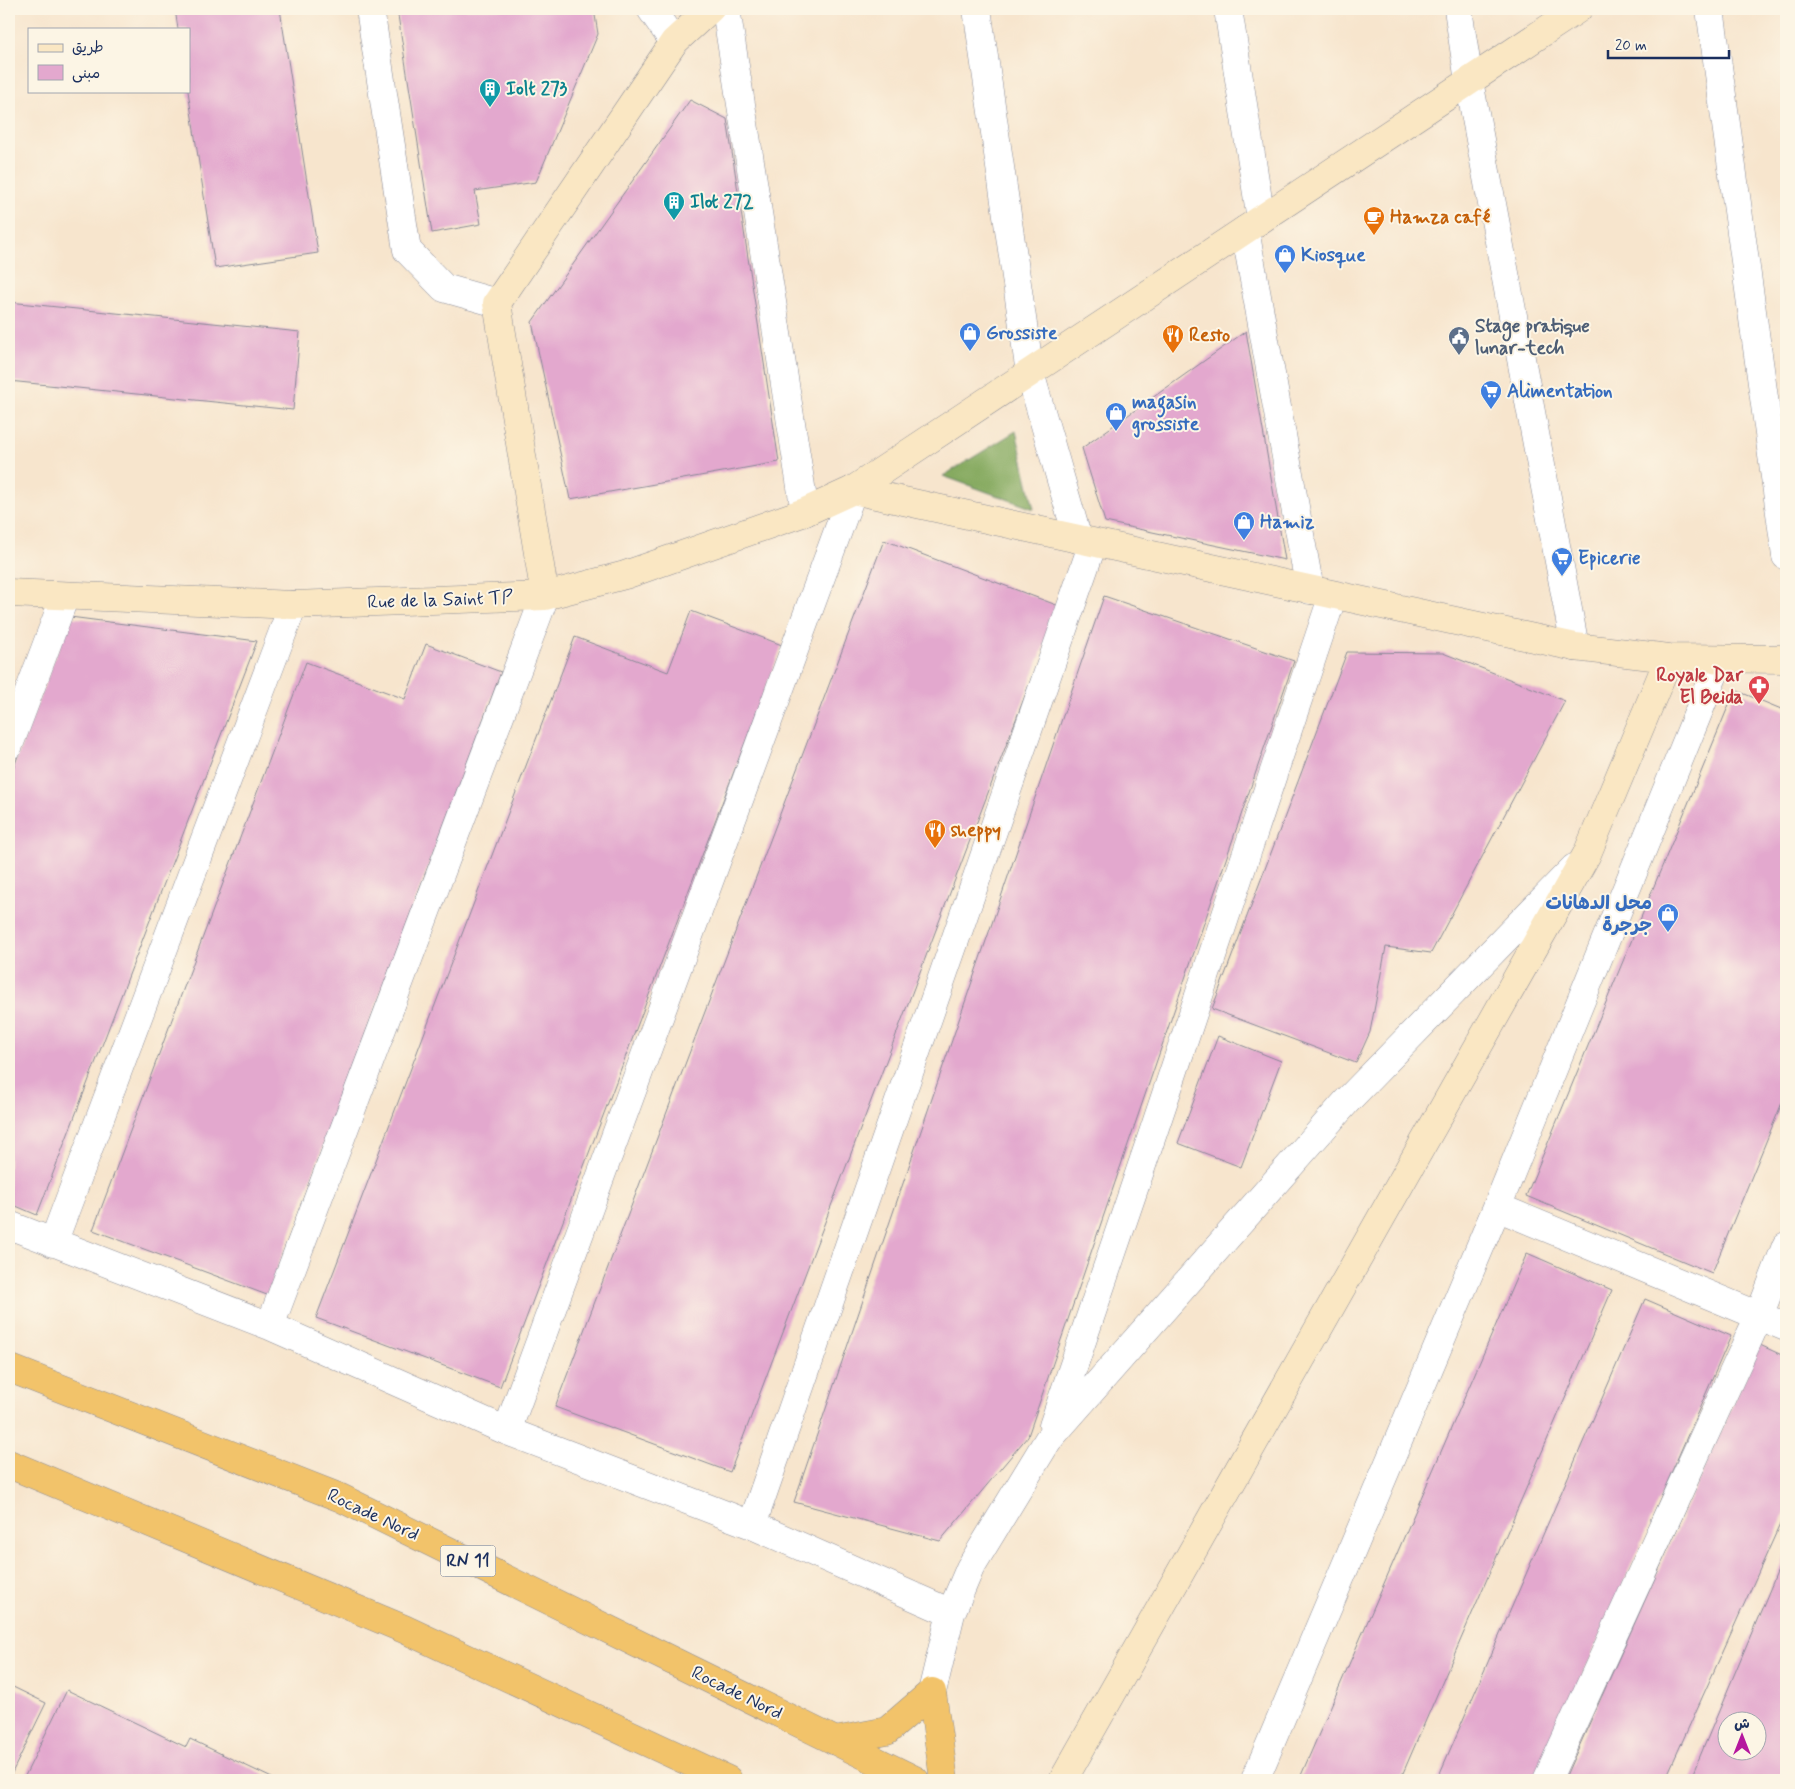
<svg xmlns="http://www.w3.org/2000/svg" width="1795" height="1789" viewBox="0 0 1795 1789" font-family="Mynerve,'Playpen Sans Arabic',sans-serif">
<style>
.forest{fill:#86aa60;stroke:#506c5f}
.building{fill:#e3a8ce;fill-rule:evenodd}
.lines{fill:none;stroke-linecap:round;stroke-linejoin:round}
.street-casing{stroke:#898a96;stroke-width:29}
.secondary-casing{stroke:#898a96;stroke-width:29}
.highway-casing{stroke:#898a96;stroke-width:29}
.street{stroke:#fff;stroke-width:28}
.secondary{stroke:#fae7c3;stroke-width:28}
.highway{stroke:#f2c36a;stroke-width:28}
.labels{text-anchor:middle;dominant-baseline:central;stroke-width:4;stroke-linejoin:round;paint-order:stroke}
.shield{fill:#fcf5e5;stroke:#5e6a86;stroke-width:1}
.shield-label{font-size:18px;font-weight:bold;fill:#1b2f5e}
.culture-label{font-size:19px;font-weight:bold;fill:#0d838f;stroke:#fcf5e5;text-anchor:start}
.food-label{font-size:19px;font-weight:bold;fill:#c56008;stroke:#fcf5e5;text-anchor:start}
.shop-label{font-size:19px;font-weight:bold;fill:#366cbe;stroke:#fcf5e5;text-anchor:start}
.service-label{font-size:19px;font-weight:bold;fill:#4e5e75;stroke:#fcf5e5;text-anchor:start}
.street-label{font-size:19px;fill:#1b2f5e;stroke:#fcf5e5}
.health-label{font-size:19px;font-weight:bold;fill:#be3a42;stroke:#fcf5e5;text-anchor:end}
</style>
<rect width="100%" height="100%" fill="#fcf5e5"/>
<filter id="ink" filterUnits="userSpaceOnUse"><feTurbulence type="fractalNoise" baseFrequency=".02" numOctaves="2"/><feDisplacementMap in="SourceGraphic" scale="10" xChannelSelector="R" yChannelSelector="G"/><feConvolveMatrix kernelMatrix="1 2 1 2 8 2 1 2 1" color-interpolation-filters="sRGB"/></filter>
<filter id="wash" filterUnits="userSpaceOnUse"><feTurbulence type="fractalNoise" baseFrequency=".0096" numOctaves="4" result="noise"/><feDisplacementMap in="SourceGraphic" scale="20" xChannelSelector="R" yChannelSelector="G"/><feGaussianBlur stdDeviation="1.12" result="paint"/><feColorMatrix in="noise" values="0 0 0 0 0 0 0 0 0 0 0 0 0 0 0 0 0 1.4 0 .05"/><feComposite in="paint" operator="in"/></filter>
<g filter="url(#wash)">
<rect width="100%" height="100%" fill="#f7e5cd"/>
<path class="forest" d="M1016 431 1034 509 943 476Z"/>
<g id="blocks">
<path class="building" d="M175 9H280L318 253 215 268 188 91 189 29H178Z
M397 9H594L598 34 536 182 475 191 481 224 432 233Z
M690 100 727 119 779 462 570 499 532 322Z
M9 302 300 332 293 410 9 381Z
M1246 331 1285 560 1105 522 1082 448Z
M884 540 1059 606 730 1472 555 1407Z
M1104 596 1294 661 1028 1436 940 1541 794 1502Z
M691 611 782 645 500 1387 316 1318 575 637 668 672Z
M70 617 257 641 37 1215 9 1203V780Z
M426 644 501 672 267 1295 93 1230 306 662 405 699Z
M1347 652 1443 653 1565 701 1431 953 1386 947 1370 1032 1356 1063 1212 1009Z
M1735 690 1786 711V1093L1712 1273 1526 1196Z
M1218 1036 1281 1061 1241 1167 1178 1143Z
M1527 1253 1612 1290 1400 1780H1299Z
M1645 1299 1731 1336 1537 1780H1437Z
M1760 1345 1786 1357V1511L1665 1780H1564Z
M1786 1551V1780H1690ZM1728 1722H1758V1752H1728Z
M9 1685 46 1703 9 1779Z
M67 1690 186 1747 190 1739 276 1780H23Z"/>
</g>
</g>
<g filter="url(#ink)">
<use href="#blocks" fill-opacity="0" stroke="#898a96" stroke-width="1"/>
<g class="lines">
<g class="street-casing">
<path id="street" d="M370 9 407 250 444 288 497 303
M651 9 674 42
M726 9 805 512
M977 9 1030 373 1078 539
M1228 9 1261 219
M1458 9 1469 81 1575 647
M1710 9 1786 556
M1245 230 1310 590
M9 745 65 596
M1497 1207 1786 1327
M9 1225 270 1326 507 1431 752 1525 951 1613
M53 1243 293 605
M270 1326 545 596
M1053 1426 1154 1130 1333 595
M507 1431 853 490
M752 1525 1093 543
M932 1692 951 1613 970 1568 1048 1440 1347 1101 1574 868
M1255 1780 1497 1207 1720 659
M1547 1780 1759 1316 1786 1246"/>
</g>
<g class="secondary-casing">
<path id="secondary" d="M853 490 1575 647 1669 658 1786 659
M9 593 293 605 545 596 625 575 805 512 853 490 1578 9
M545 596 497 303 674 42 710 9
M1063 1780 1587 854 1669 658"/>
</g>
<g class="highway-casing">
<path id="highway" d="M9 1368 341 1498 915 1780
M9 1464 404 1629 728 1780
M932 1692 944 1780
M835 1741 887 1731 932 1692"/>
</g>
<use href="#street" class="street"/>
<use href="#secondary" class="secondary"/>
<use href="#highway" class="highway"/>
</g>
</g>
<defs>
<g id="building-pin" transform="scale(1.125)"><path d="M0 17L-7.5 6A9.5 9.5 0 1 1 7.5 6Z" fill="#0f9aa8" stroke="#fcf5e5"/><path d="M-4-6H4V6H1V3H-1V6H-4ZM-2.5-4.3h1.7v1.8h-1.7ZM.8-4.3h1.7v1.8H.8ZM-2.5-1h1.7V.8h-1.7ZM.8-1h1.7V.8H.8Z" fill="#fff"/></g>
<g id="cafe-pin" transform="scale(1.125)"><path d="M0 17L-7.5 6A9.5 9.5 0 1 1 7.5 6Z" fill="#e8710a" stroke="#fcf5e5"/><path d="M-5.5-4.5H6V0H3Q3 3.5 0 3.5H-2.5Q-5.5 3.5-5.5 0ZM3-3.2v2h1.7v-2ZM-6 4.5H4V6H-6Z" fill="#fff"/></g>
<g id="shop-pin" transform="scale(1.125)"><path d="M0 17L-7.5 6A9.5 9.5 0 1 1 7.5 6Z" fill="#3f7fe0" stroke="#fcf5e5"/><path d="M-5-2.5h2.3a2.7 3.5 0 0 1 5.4 0H5L5.5 6h-11ZM-1.5-2.5h3a1.5 2.3 0 0 0-3 0Z" fill="#fff"/></g>
<g id="restaurant-pin" transform="scale(1.125)"><path d="M0 17L-7.5 6A9.5 9.5 0 1 1 7.5 6Z" fill="#e8710a" stroke="#fcf5e5"/><path d="M-5-6h1v4h1v-4h1v4h1v-4h1v5L-1.5 .5V6h-2V.5L-5-1ZM5-6V6H3V1.5H1.5Q1.5-4 5-6Z" fill="#fff"/></g>
<g id="civic-pin" transform="scale(1.125)"><path d="M0 17L-7.5 6A9.5 9.5 0 1 1 7.5 6Z" fill="#5c6f8a" stroke="#fcf5e5"/><path d="M-.6-6.5H3V-4.5H.6V-3L4-1V1h2V6H-6V1h2V-1L-.6-3ZM-1.2 2.5V6h2.4V2.5Z" fill="#fff"/></g>
<g id="supermarket-pin" transform="scale(1.125)"><path d="M0 17L-7.5 6A9.5 9.5 0 1 1 7.5 6Z" fill="#3f7fe0" stroke="#fcf5e5"/><path d="M-6-5.5h2.5l.6 2H6L4.5 2H-2.5L-4.4-4H-6ZM-1.5 3.2a1.3 1.3 0 1 0 .1 0ZM3 3.2a1.3 1.3 0 1 0 .1 0Z" fill="#fff"/></g>
<g id="pharmacy-pin" transform="scale(1.125)"><path d="M0 17L-7.5 6A9.5 9.5 0 1 1 7.5 6Z" fill="#e0444e" stroke="#fcf5e5"/><path d="M-2-6h4v4h4v4h-4v4h-4v-4h-4v-4h4Z" fill="#fff"/></g>
</defs>
<g fill-rule="evenodd">
<use href="#building-pin" x="490" y="89"/>
<use href="#building-pin" x="674" y="202"/>
<use href="#cafe-pin" x="1374" y="217"/>
<use href="#shop-pin" x="1285" y="255"/>
<use href="#shop-pin" x="970" y="333"/>
<use href="#restaurant-pin" x="1173" y="335"/>
<use href="#civic-pin" x="1459" y="337"/>
<use href="#supermarket-pin" x="1491" y="391"/>
<use href="#shop-pin" x="1116" y="413"/>
<use href="#shop-pin" x="1244" y="522"/>
<use href="#supermarket-pin" x="1562" y="558"/>
<use href="#pharmacy-pin" x="1759" y="686"/>
<use href="#restaurant-pin" x="935" y="830"/>
<use href="#shop-pin" x="1668" y="914"/>
</g>
<g class="labels">
<rect class="shield" x="440.5" y="1545.5" width="55" height="31" rx="4"/>
<g class="shield-label">
<text x="468" y="1561">RN 11</text>
</g>
<g class="culture-label">
<text x="506" y="89">Iolt 273</text>
<text x="690" y="202">Ilot 272</text>
</g>
<g class="food-label">
<text x="1390" y="217">Hamza café</text>
<text x="1189" y="335">Resto</text>
<text x="951" y="830">sheppy</text>
</g>
<g class="shop-label">
<text x="1301" y="255">Kiosque</text>
<text x="986" y="333">Grossiste</text>
<text x="1507" y="391">Alimentation</text>
<text x="1132" y="402">magasin<tspan x="1132" dy="22">grossiste</tspan></text>
<text x="1260" y="522">Hamiz</text>
<text x="1578" y="558">Epicerie</text>
<text x="1652" y="903" text-anchor="end">محل الدهانات<tspan x="1652" dy="22">جرجرة</tspan></text>
</g>
<g class="service-label">
<text x="1475" y="326">Stage pratique<tspan x="1475" dy="22">lunar-tech</tspan></text>
</g>
<g class="street-label">
<text transform="translate(440 600) rotate(-2)">Rue de la Saint TP</text>
<text transform="translate(373 1515) rotate(25)">Rocade Nord</text>
<text transform="translate(737 1693) rotate(26)">Rocade Nord</text>
</g>
<g class="health-label">
<text x="1743" y="675">Royale Dar<tspan x="1743" dy="22">El Beida</tspan></text>
</g>
</g>
<rect width="1795" height="1789" fill="none" stroke="#fcf5e5" stroke-width="30"/>
<rect x="28" y="28" width="162" height="65" fill="#fcf5e5" stroke="#a2a6af"/>
<rect x="38" y="44" width="25" height="8" fill="#fae7c3" stroke="#a2a6af"/>
<text x="72" y="52" font-size="15" fill="#1b2f5e">طريق</text>
<rect x="38" y="65" width="25" height="15" fill="#e3a8ce" stroke="#a2a6af"/>
<text x="72" y="78" font-size="15" fill="#1b2f5e">مبنى</text>
<g transform="translate(1742 1736)"><circle r="24" fill="#fcf5e5" stroke="#a2a6af"/>
<path d="M0-4L9 19L0 12L-9 19Z" fill="#b5179e"/>
<text y="-8" font-size="14" font-weight="bold" text-anchor="middle" fill="#1b2f5e">ش</text>
</g>
<path d="M1608 50v8h121v-8" fill="none" stroke="#1b2f5e" stroke-width="2.5"/>
<text x="1615" y="50" font-size="15" fill="#1b2f5e" stroke="#fcf5e5" stroke-width="4" paint-order="stroke">20 m</text>
</svg>
